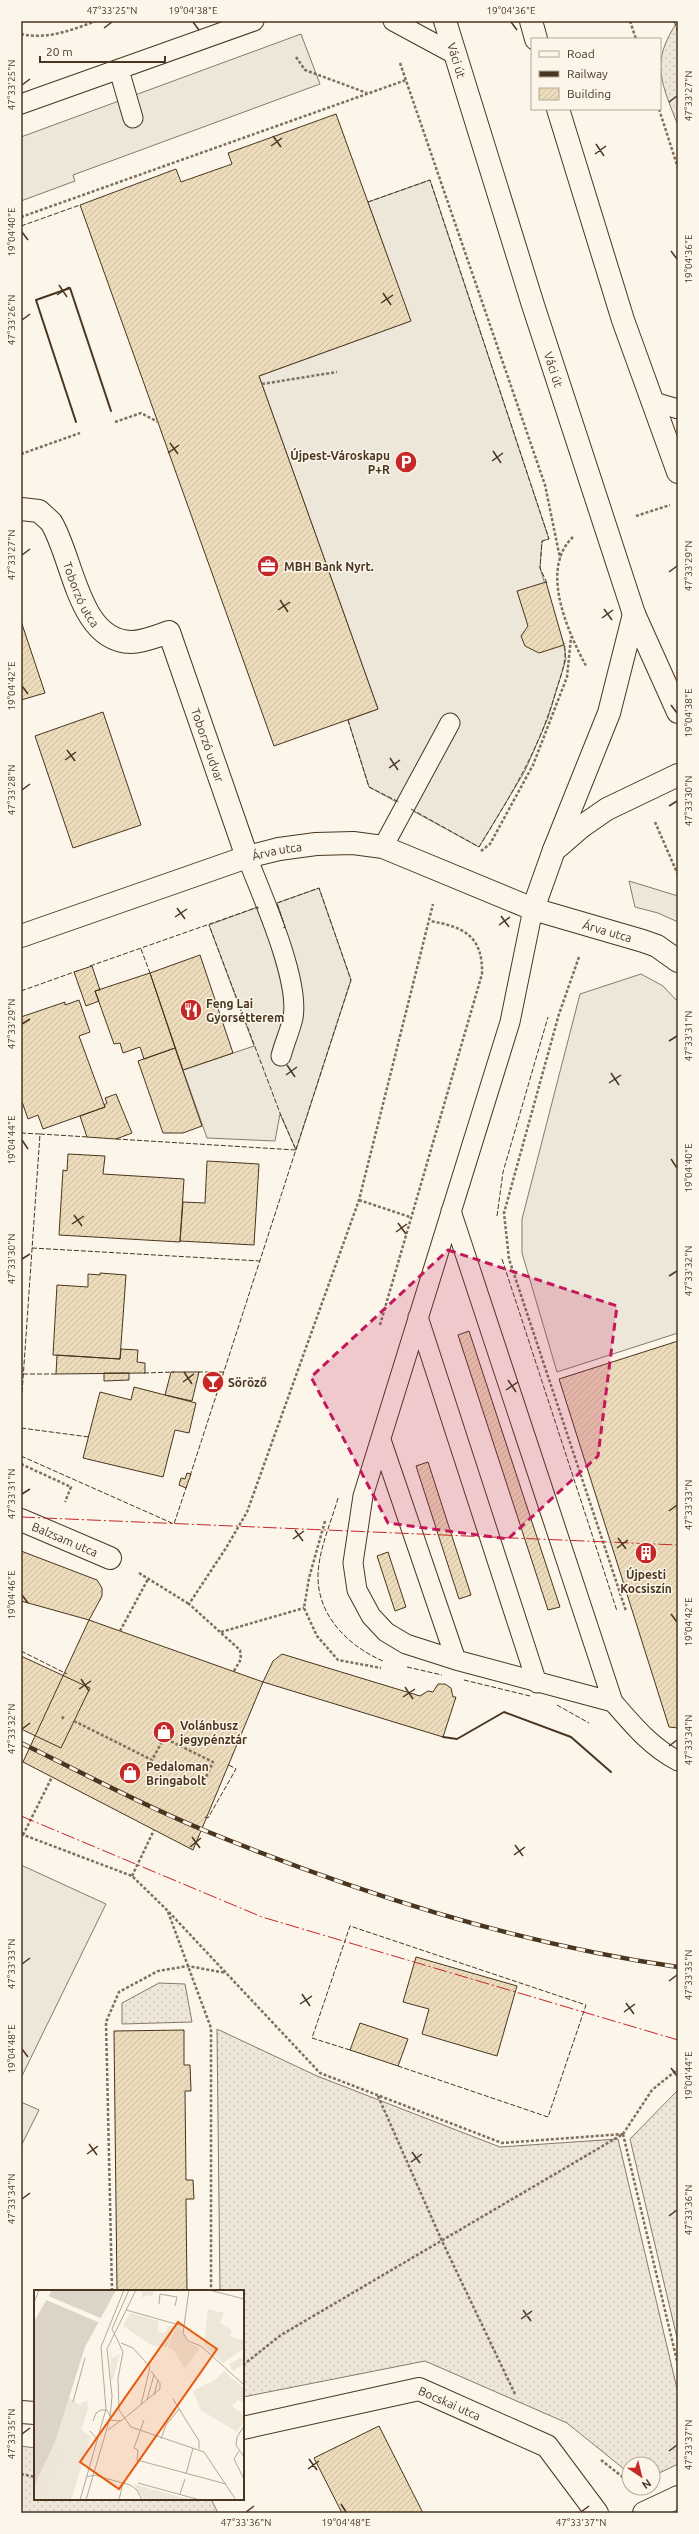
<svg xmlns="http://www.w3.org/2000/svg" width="699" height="2534" viewBox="0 0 699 2534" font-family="Ubuntu,sans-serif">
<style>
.grass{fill:url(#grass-dots);stroke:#887966}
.parking{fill:#ede7d9;stroke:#887966}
.building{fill:url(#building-hatch);stroke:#4a3520}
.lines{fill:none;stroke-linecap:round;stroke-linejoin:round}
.service-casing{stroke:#4a3520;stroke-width:21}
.minor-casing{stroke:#4a3520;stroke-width:24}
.primary-casing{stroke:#4a3520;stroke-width:24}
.path{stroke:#7f6f5c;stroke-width:2.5;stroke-dasharray:3 2;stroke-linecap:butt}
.service{stroke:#fbf6e9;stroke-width:19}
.minor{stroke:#fbf6e9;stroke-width:22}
.primary{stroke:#fbf6e9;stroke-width:22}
.rail-casing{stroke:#4a3520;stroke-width:4.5}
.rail{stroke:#fbf6e9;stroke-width:3;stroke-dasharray:9;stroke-linecap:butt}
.fence{stroke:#4a3520;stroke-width:1;stroke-dasharray:5 2;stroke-linecap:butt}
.wall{stroke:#4a3520;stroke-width:2}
.power{stroke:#c62828;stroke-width:1;stroke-dasharray:14 3 2 3;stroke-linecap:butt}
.marked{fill:#c2185b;fill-opacity:0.2;stroke:#c2185b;stroke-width:3;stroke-dasharray:8 5;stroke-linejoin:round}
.ticks{fill:none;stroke:#4a3520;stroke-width:1.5}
.labels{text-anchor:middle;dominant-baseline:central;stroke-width:3;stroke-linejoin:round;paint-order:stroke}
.street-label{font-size:12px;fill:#4a3520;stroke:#fbf6e9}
.poi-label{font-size:12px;font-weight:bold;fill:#4a3520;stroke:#fbf6e9;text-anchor:start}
.inset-road{fill:none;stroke:#b4a999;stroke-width:1}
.view{fill:#e8590c;fill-opacity:0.15;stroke:#e8590c;stroke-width:2}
.inset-edge{fill:none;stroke:#4a3520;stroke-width:2}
.neatline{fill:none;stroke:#4a3520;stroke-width:1.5}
.ticks-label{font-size:10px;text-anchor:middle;fill:#4a3520}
</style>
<defs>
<pattern id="grass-dots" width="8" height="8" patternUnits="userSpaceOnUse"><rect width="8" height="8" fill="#ede6d9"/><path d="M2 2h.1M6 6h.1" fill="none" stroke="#cdc6ba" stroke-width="1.8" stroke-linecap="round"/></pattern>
<pattern id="building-hatch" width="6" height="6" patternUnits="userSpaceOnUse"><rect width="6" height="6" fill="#ecdcbc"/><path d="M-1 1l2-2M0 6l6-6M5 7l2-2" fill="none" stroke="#ccbda1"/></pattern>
</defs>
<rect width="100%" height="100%" fill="#fbf6e9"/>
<path class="grass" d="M678 21V126C662 83 649 63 678 21Z
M159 1983 185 1984 192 2022 122 2024V2003Z
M217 2029 317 2076 500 2147 618 2139 678 2393V2464L653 2476V2464H629V2473L567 2423 425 2361 243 2397V2291H220Z
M678 2090V2342L630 2139Z
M21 2446 35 2448V2499H211L218 2513H21Z"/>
<path class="parking" d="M301 34 320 84 73 175 75 181 21 201V137Z
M430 180 549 539 542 541 540 568 564 645 566 659 548 718 525 771 479 847 369 787 348 720 378 709 259 376 410 321 368 202Z
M629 881 678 896V922L658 913 635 907Z
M319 888 351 980 296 1150 280 1114 275 1141 207 1138 183 1070 254 1046 209 925 258 907 275 931 285 927 277 903Z
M641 974 663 986 678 1002V1333L557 1372 522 1253V1219L580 994Z
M21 1865 106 1904 21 2078Z
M21 2102 39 2110 21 2146Z"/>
<path class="building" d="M336 114 411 321 259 376 378 709 274 746 80 205 176 169 181 182 232 164 228 153Z
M546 582 564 645 539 653 525 646 521 636 528 626 517 591Z
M21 621 45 693 21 700Z
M103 712 141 825 73 848 35 736Z
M200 955 233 1053 183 1070 150 973Z
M92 966 100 990 95 991 99 1001 86 1006 74 972Z
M150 973 175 1048 144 1059 140 1047 123 1053 120 1043 114 1044 95 991Z
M79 1000 90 1032 79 1036 105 1107 43 1129 38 1115 28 1119 21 1099V1017L65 1002V1005Z
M175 1048 202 1126 183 1133H163L138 1061Z
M116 1094 132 1133 116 1139 87 1137 80 1116 105 1107 104 1105 107 1103 105 1098Z
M68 1154 105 1156 103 1174 184 1179 180 1242 59 1235 63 1170 67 1171Z
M207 1161 259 1164 254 1245 180 1241 183 1202 205 1203Z
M100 1273 126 1275 120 1359 53 1355 57 1285 88 1287V1274L100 1275Z
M469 1331 560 1607 548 1610 458 1335Z
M678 1341V1728L669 1727 559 1379Z
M121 1349 138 1350 137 1362 145 1363V1373L56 1374 57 1355 120 1359Z
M171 1372H199L192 1401 165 1395Z
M104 1373H129V1380L104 1381Z
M134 1387 196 1403 189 1433 175 1430 163 1477 83 1458 100 1392 131 1400Z
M428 1462 471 1595 459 1599 416 1466Z
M187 1473 191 1474 186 1488 179 1485 181 1478 185 1479Z
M21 1551 97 1580 102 1588V1596L89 1620 21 1601Z
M388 1552 406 1607 395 1611 377 1556Z
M89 1620 263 1682 193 1850 23 1762Z
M282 1654 420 1696 428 1691 433 1692 438 1684H445L451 1688 453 1697H456L443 1737 263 1682 273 1661Z
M21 1656 90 1688 61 1748 21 1729Z
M416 1957 517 1986 497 2056 422 2034 429 2009 403 2002Z
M360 2023 408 2039 398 2066 350 2050Z
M184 2030V2065H190L191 2091H185L186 2180H193L194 2199H186L187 2291H117L114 2031Z
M379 2426 423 2513H342L314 2458Z"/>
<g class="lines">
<g class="service-casing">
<path id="service" d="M393 21 456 55
M119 70 133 118
M21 104 254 21
M651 401 678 409
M383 847 450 723
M247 857C262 896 300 979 293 1018 290 1031 284 1044 281 1056
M533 909 510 1022 363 1496 353 1563 357 1590 371 1616 386 1632 406 1644 456 1660 613 1702
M451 1211 613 1702C633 1725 651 1747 678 1761
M418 1317 537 1683
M381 1440 456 1660"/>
</g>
<g class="minor-casing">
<g id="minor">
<path id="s1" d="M21 509 39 511 51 522C73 557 78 641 131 642 144 642 157 636 169 632L247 857"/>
<path d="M533 909 554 850"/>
<path id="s2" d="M21 936 247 857 279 849 316 844 353 843 383 847 533 909 643 941 657 946 678 961"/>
<path id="s3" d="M21 1520 110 1558"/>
<path d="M21 2412 35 2413"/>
<path id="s4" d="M243 2428 419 2389 547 2446 597 2513"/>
<path d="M644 2513 678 2497"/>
</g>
</g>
<g class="primary-casing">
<g id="primary">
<path id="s5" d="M445 21 533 305 634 614 678 712"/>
<path d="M531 21 536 39"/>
<path d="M558 109 623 320 678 472"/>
<path d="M558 847 581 827 607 809 678 775"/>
<path d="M554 850 609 713 634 614"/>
</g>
</g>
<path class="path" d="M630 21 636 39
M21 34C47 40 72 30 96 21
M296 57 305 70 367 93
M400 63 545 485 560 558
M659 109 678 168
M21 217 406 80
M262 384 337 372
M115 422 141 413 158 422
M21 454 80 433
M636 516 670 505
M573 537C539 569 568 632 586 666
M655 822 678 875
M481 851 490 844 533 765 567 677 571 637
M579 957 559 1014 504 1213 509 1259 626 1611
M359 1200 410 1217
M380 1325 482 974C483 936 464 927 430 921
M21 1464 71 1487 65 1502
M325 1521 309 1578 304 1608 317 1636 338 1660 381 1668
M139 1573 189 1604
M120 1631 148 1579
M221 1632 304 1608
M234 1671 241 1659 240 1650 189 1604 226 1548 247 1512 359 1200 433 904
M62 1719 64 1716
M74 1721 152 1760 164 1738 213 1762 206 1777
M21 1834 132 1876 167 1910 320 2073 502 2143 623 2134
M23 1835 52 1777
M132 1876 154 1830
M168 1912 211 2028V2291
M378 2096 442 2241 515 2394
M623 2134 678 2365
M112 2291 106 2022 119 1992 158 1971 188 1966 226 1973
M243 2365 281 2335 623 2134 652 2090 678 2069
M601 2460 629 2482
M21 2474 35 2477"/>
<use href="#service" class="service"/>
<use href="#minor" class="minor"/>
<use href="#primary" class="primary"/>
<g class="rail-casing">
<path id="rail" d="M21 1743C81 1772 140 1804 201 1829 355 1892 513 1943 678 1967"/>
</g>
<use href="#rail" class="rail"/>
<path class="fence" d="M674 21 678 33
M368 202 430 180 549 539 542 541 540 568 547 583
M21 226 80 205
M348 720 369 787 399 802
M411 809 479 847C511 795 539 750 556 691 561 674 568 660 564 643
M141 949 150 973
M90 966 258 907V909
M21 991 77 971
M21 1133 40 1134 21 1408
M40 1134 88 1137
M116 1139 296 1150 280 1113 209 925
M497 1216 503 1172 548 1017
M32 1248 260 1261
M502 1259 617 1611
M198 1372H224
M144 1373 174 1372
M23 1374H58
M21 1428 89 1437
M21 1456 174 1524 187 1485
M190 1476 351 980 319 888 277 903 285 927 281 929
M338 1498C331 1523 318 1551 318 1577 318 1617 350 1647 383 1661
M21 1651 67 1674
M407 1667 442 1675
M464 1680 530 1696
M557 1705 589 1723
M205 1817 208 1818 236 1769 227 1764
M350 2050 312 2038 350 1926 586 2005 548 2117 398 2066"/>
<path class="wall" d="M76 422 36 300 70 288 111 411
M443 1737 457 1739 504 1712 571 1737 611 1772"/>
<path class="power" d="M21 1517 678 1545
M21 1816 262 1917 678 2040"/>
</g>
<path class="marked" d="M448 1250 617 1306 598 1456 508 1539 388 1523 311 1377Z"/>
<path class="ticks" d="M193 22 199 30M511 22 517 30M104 28 112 22M22 85 30 79M669 102 677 96M273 136 281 147M596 144 604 156M271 146 282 138M595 154 606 146M22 232 28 240M671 251 677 259M59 285 67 297M383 293 391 305M57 295 69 287M381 303 393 295M22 320 30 314M170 443 178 454M493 451 501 463M168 453 179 445M492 461 503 453M22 555 30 549M669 572 677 566M280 600 288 612M604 609 612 620M278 610 290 602M602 618 613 610M22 686 28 694M671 705 677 713M67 750 75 761M390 758 398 770M65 760 76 752M389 768 400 760M22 790 30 784M669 806 677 801M177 908 185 919M501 916 509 927M175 917 187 909M499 925 510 917M22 1024 30 1019M669 1041 677 1036M287 1065 295 1077M611 1073 619 1085M286 1075 297 1067M609 1083 621 1075M22 1140 28 1149M671 1159 677 1168M74 1215 82 1226M398 1223 406 1234M72 1224 84 1216M396 1232 407 1224M22 1259 30 1254M669 1276 677 1271M184 1372 192 1384M508 1380 516 1392M183 1382 194 1374M506 1390 518 1382M22 1494 30 1489M669 1511 677 1505M295 1530 303 1541M618 1538 626 1549M293 1539 304 1531M617 1548 628 1540M22 1595 28 1603M671 1614 677 1622M81 1679 89 1691M405 1687 413 1699M79 1689 91 1681M403 1697 415 1689M22 1729 30 1723M669 1746 677 1740M192 1837 200 1848M515 1845 523 1856M190 1847 201 1838M514 1855 525 1847M22 1964 30 1958M669 1981 677 1975M302 1994 310 2006M626 2003 634 2014M300 2004 312 1996M624 2012 635 2004M22 2049 28 2057M671 2068 677 2076M89 2144 97 2155M412 2152 420 2163M87 2154 98 2146M411 2162 422 2154M22 2199 30 2193M669 2216 677 2210M523 2310 531 2321M521 2319 532 2311M22 2434 30 2428M669 2451 677 2445M309 2459 317 2470M308 2469 319 2461M341 2504 346 2512M246 2512 254 2506M581 2512 589 2506"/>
<defs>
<g id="parking-disc" transform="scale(1.15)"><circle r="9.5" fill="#c62828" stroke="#fbf6e9"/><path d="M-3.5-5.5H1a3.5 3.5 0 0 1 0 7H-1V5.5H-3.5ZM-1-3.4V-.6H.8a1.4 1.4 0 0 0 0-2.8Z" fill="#fff"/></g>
<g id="office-disc" transform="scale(1.15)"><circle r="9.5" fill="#c62828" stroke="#fbf6e9"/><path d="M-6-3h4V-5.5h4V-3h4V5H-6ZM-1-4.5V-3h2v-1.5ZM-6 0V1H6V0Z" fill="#fff"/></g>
<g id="restaurant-disc" transform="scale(1.15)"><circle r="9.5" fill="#c62828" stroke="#fbf6e9"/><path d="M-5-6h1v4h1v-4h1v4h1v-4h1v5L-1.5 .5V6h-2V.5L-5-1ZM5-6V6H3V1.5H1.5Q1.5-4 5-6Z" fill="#fff"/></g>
<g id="bar-disc" transform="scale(1.15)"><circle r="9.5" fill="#c62828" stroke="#fbf6e9"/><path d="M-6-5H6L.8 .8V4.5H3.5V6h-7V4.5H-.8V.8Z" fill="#fff"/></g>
<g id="building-disc" transform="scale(1.15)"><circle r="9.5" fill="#c62828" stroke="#fbf6e9"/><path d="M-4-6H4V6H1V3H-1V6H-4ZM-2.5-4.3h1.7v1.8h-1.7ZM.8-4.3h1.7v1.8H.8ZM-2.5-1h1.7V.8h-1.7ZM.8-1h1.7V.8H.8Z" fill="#fff"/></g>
<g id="shop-disc" transform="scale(1.15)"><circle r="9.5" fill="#c62828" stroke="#fbf6e9"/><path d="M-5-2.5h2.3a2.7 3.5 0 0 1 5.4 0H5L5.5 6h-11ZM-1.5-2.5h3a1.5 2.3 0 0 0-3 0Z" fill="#fff"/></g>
</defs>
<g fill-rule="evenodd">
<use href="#parking-disc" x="406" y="462"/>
<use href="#office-disc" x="268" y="566"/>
<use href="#restaurant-disc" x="191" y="1010"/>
<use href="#bar-disc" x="213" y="1382"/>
<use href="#building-disc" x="646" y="1553"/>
<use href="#shop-disc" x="164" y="1732"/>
<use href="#shop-disc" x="130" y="1773"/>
</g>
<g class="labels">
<g class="street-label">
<text stroke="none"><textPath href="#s5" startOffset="41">Váci út</textPath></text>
<text stroke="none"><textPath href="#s5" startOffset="365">Váci út</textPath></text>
<text stroke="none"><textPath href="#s1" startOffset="113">Toborzó utca</textPath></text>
<text stroke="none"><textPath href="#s1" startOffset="346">Toborzó udvar</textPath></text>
<text stroke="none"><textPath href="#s2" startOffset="270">Árva utca</textPath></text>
<text stroke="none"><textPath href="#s2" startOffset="617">Árva utca</textPath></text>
<text stroke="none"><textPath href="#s3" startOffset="48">Balzsam utca</textPath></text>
<text stroke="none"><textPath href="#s4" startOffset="214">Bocskai utca</textPath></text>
</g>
<g class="poi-label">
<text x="390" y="455" text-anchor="end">Újpest-Városkapu<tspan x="390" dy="14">P+R</tspan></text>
<text x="284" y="566">MBH Bank Nyrt.</text>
<text x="206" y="1003">Feng Lai<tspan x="206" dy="14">Gyorsétterem</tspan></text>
<text x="228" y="1382">Söröző</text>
<text x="646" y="1574" text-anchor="middle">Újpesti<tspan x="646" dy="14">Kocsiszín</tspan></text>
<text x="180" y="1725">Volánbusz<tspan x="180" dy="14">jegypénztár</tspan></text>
<text x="146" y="1766">Pedaloman<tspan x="146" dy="14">Bringabolt</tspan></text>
</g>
</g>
<g transform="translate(34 2290)">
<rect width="210" height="210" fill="#fbf6e9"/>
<path d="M174 19 190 23 186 33 198 40 196 46 210 51V58L189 73 170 55ZM96 23 125 31 124 42 131 43 134 36H141L133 57 119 56 89 36ZM142 37H146L153 52 166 58 151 79 140 61 134 57ZM76 57 78 68 86 64 79 89H77ZM206 68 210 69V74L199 81 195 74ZM53 111 54 119 47 140 57 146 37 210H1L46 125 47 113ZM99 194 157 210H111Z" fill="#ede6d9"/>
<path d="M108 0H126L121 1 117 7 113 5 108 8ZM35 108 49 117 4 210H0V196L21 152Z" fill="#ede6d9"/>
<path d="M190 81 210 99V114L204 109 198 116 210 125V130L203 142 167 120 159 101 181 90Z" fill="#ede6d9"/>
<path d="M18 0H82L51 57 21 152 0 196V42L1 30Z" fill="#dcd4c6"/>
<path d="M12 5 69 29 66 33 10 9Z" fill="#fbf6e9"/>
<path class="inset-road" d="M155 0 149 43 154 51 167 56 210 95M175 0 210 9M0 13 5 0M125 14 126 4 143 7 141 16M92 20 149 36M84 51 89 62 84 88 85 120 97 137 170 162 202 210M84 51 78 39 95 0M87 53 99 58 116 77 107 115M120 105 124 90M139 109 165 151V159M113 110 120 85M39 112 51 68M74 130 87 131M110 130 100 158 104 160 103 170 192 194M59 131 62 123 67 120H73L76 126M87 131 126 99V93L117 81M210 136 203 147 202 155 210 167M74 140 86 131M56 141 64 150M127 149 132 135 145 119M205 161 200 169 210 189M152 184 159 158M53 187 60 185 96 195 103 200 108 210M104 193 166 210M146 204 151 189M46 210 72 119 67 57 90 0M52 210 76 128 78 106 73 59 102 0M85 210 89 193"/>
<path class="view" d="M144 32 183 59 85 199 46 172Z"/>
<rect width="210" height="210" class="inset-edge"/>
</g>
<rect width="699" height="2534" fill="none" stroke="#fbf6e9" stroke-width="44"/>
<rect x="531" y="38" width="130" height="72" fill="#fbf6e9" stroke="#b4a999"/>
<rect x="539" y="51" width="20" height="6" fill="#fbf6e9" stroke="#b4a999"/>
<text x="567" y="58" font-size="12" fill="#4a3520">Road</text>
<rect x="539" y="71" width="20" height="6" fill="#4a3520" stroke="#b4a999"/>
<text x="567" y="78" font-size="12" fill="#4a3520">Railway</text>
<rect x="539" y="88" width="20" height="12" fill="url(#building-hatch)" stroke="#b4a999"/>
<text x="567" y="98" font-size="12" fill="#4a3520">Building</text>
<g transform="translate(641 2476) rotate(145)"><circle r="19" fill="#fbf6e9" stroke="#b4a999"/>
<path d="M0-3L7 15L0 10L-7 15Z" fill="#c62828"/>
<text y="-6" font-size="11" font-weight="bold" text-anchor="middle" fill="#4a3520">N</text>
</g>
<path d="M40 56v6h125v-6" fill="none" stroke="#4a3520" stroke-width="2"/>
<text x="46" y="56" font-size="12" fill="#4a3520" stroke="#fbf6e9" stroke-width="3" paint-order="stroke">20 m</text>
<rect x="22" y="22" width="655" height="2490" class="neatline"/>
<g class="ticks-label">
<text x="112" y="14">47°33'25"N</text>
<text x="193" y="14">19°04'38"E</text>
<text x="511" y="14">19°04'36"E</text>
<text transform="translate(11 85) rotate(-90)" y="4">47°33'25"N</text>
<text transform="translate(688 96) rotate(-90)" y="4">47°33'27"N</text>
<text transform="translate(11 232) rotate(-90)" y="4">19°04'40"E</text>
<text transform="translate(688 259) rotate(-90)" y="4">19°04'36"E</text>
<text transform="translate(11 320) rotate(-90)" y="4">47°33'26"N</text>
<text transform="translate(11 555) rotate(-90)" y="4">47°33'27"N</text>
<text transform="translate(688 566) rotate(-90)" y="4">47°33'29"N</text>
<text transform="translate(11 686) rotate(-90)" y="4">19°04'42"E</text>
<text transform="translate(688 713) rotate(-90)" y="4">19°04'38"E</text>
<text transform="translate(11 790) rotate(-90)" y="4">47°33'28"N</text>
<text transform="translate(688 801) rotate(-90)" y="4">47°33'30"N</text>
<text transform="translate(11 1024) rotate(-90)" y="4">47°33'29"N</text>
<text transform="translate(688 1036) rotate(-90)" y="4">47°33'31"N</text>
<text transform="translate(11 1140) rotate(-90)" y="4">19°04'44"E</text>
<text transform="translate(688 1168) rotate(-90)" y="4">19°04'40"E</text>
<text transform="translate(11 1259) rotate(-90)" y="4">47°33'30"N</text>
<text transform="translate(688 1271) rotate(-90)" y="4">47°33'32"N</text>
<text transform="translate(11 1494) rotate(-90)" y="4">47°33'31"N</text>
<text transform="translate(688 1505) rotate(-90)" y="4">47°33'33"N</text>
<text transform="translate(11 1595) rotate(-90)" y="4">19°04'46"E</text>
<text transform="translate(688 1622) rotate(-90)" y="4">19°04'42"E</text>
<text transform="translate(11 1729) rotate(-90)" y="4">47°33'32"N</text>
<text transform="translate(688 1740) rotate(-90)" y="4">47°33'34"N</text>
<text transform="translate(11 1964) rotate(-90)" y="4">47°33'33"N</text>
<text transform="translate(688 1975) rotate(-90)" y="4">47°33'35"N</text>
<text transform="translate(11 2049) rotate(-90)" y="4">19°04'48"E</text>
<text transform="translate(688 2076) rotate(-90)" y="4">19°04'44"E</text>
<text transform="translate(11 2199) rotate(-90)" y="4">47°33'34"N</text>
<text transform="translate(688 2210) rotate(-90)" y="4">47°33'36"N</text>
<text transform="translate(11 2434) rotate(-90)" y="4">47°33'35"N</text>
<text transform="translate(688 2445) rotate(-90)" y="4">47°33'37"N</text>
<text x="246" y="2526">47°33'36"N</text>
<text x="346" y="2526">19°04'48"E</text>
<text x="581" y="2526">47°33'37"N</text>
</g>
</svg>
